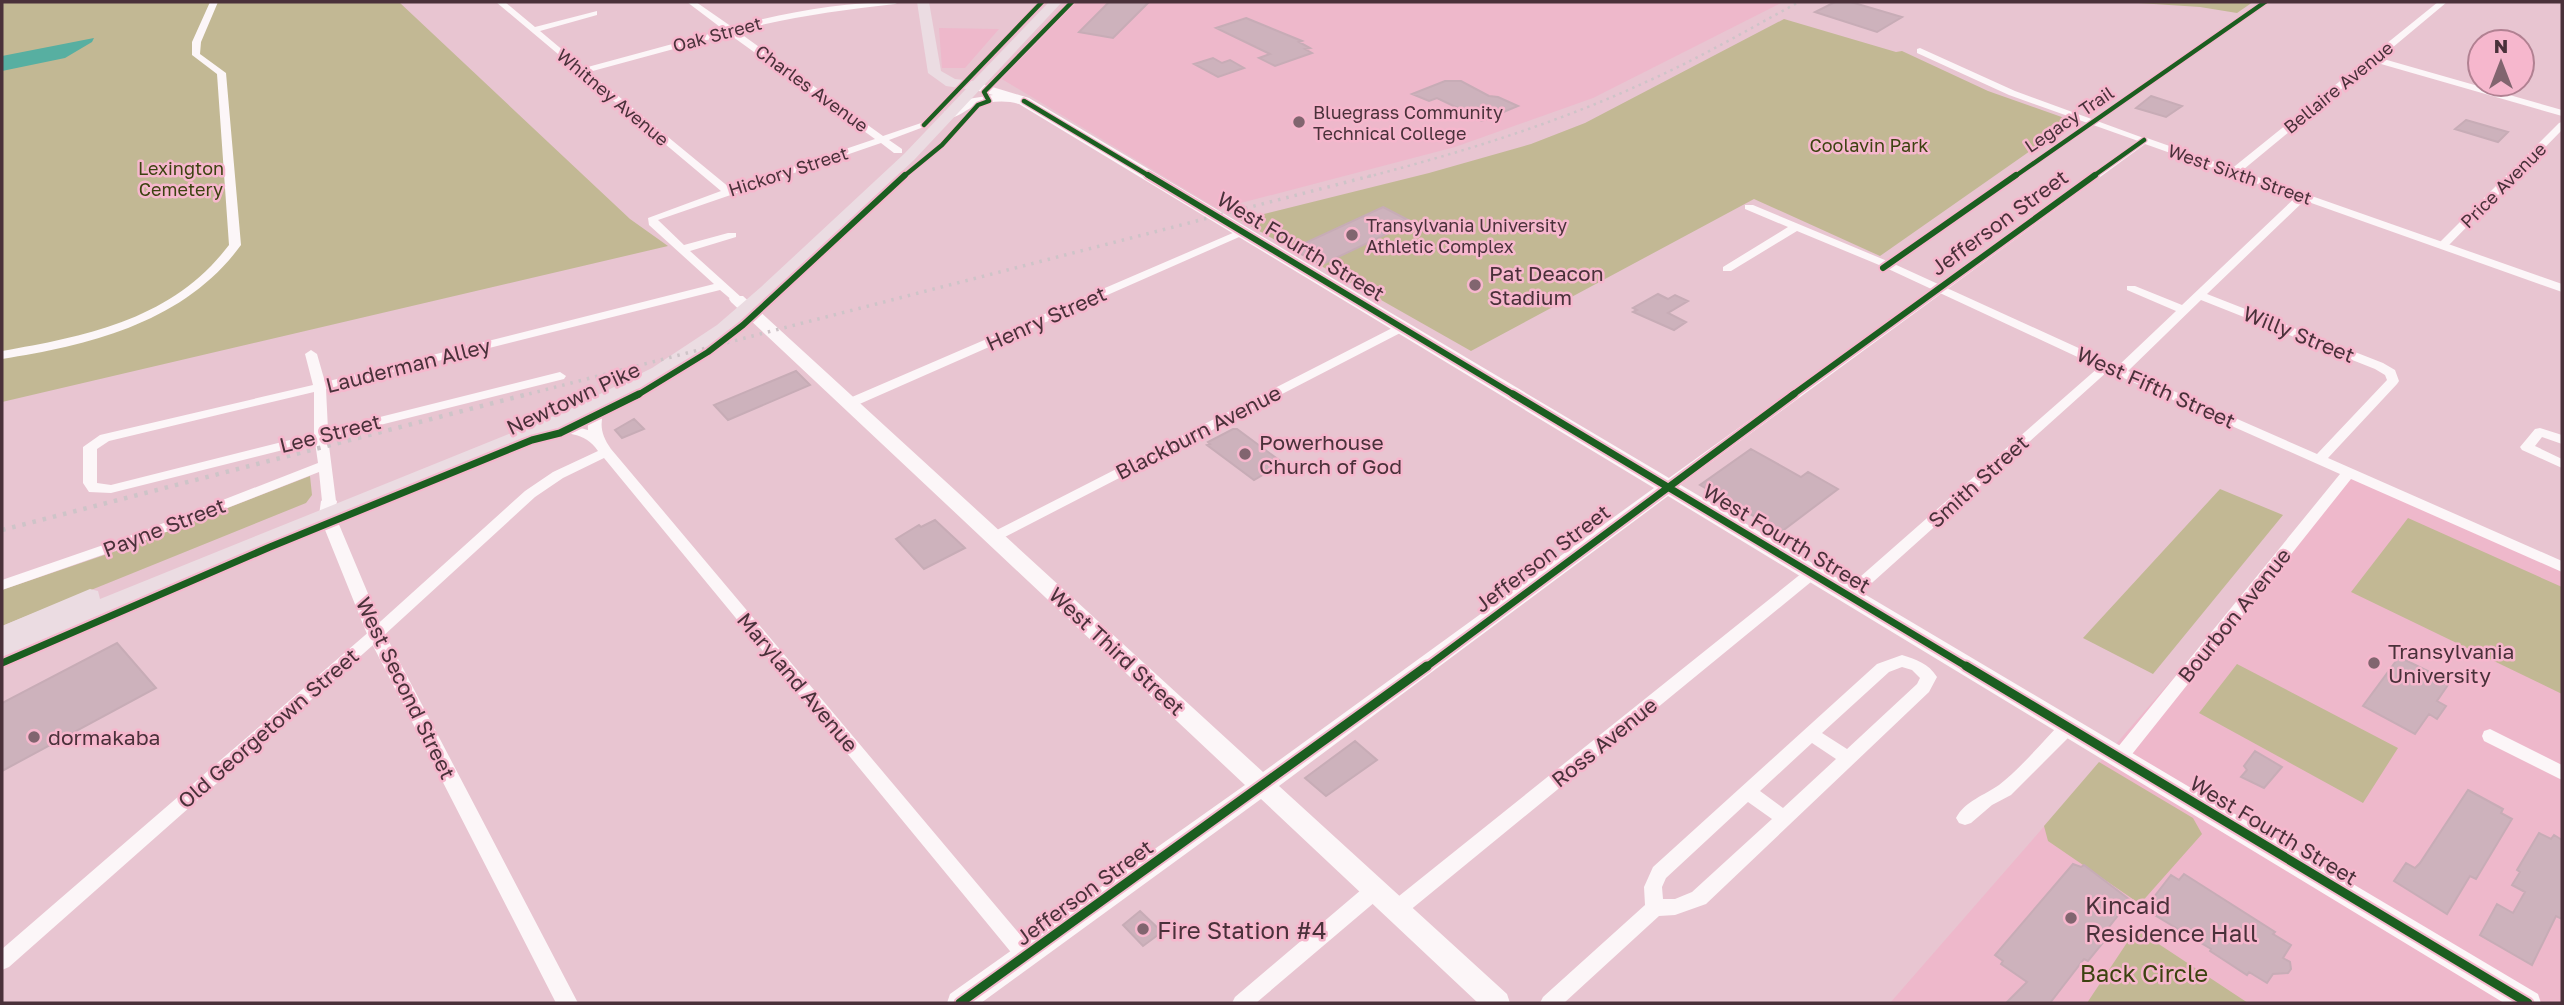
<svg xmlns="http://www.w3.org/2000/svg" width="2564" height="1005" viewBox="0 0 2564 1005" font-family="'Golos Text',sans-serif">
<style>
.built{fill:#eeb8cb}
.green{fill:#c2b894}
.water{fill:#57afa1}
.building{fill:#cdb2bc;stroke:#c7acb6;stroke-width:2}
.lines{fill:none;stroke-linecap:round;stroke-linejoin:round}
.minor{fill:#fcf6f8;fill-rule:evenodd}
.tertiary{fill:#fcf6f8;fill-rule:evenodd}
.secondary{fill:#fcf6f8;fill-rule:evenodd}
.primary{fill:#ebdce2;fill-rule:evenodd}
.rail-far2{stroke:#cec4c8;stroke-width:2.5;stroke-dasharray:2.5 4.5;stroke-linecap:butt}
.rail-far1{stroke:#cec4c8;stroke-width:3.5;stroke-dasharray:2.5 6;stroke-linecap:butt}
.rail{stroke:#cec4c8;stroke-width:4.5;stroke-dasharray:3.5 7;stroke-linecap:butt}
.cycleway-far3-casing{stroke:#f6b7cd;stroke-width:7}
.cycleway-far2-casing{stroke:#f6b7cd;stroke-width:10}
.cycleway-far1-casing{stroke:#f6b7cd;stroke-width:11}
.cycleway-casing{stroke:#f6b7cd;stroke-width:13}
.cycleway-far3{stroke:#1b5e20;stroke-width:4.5}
.cycleway-far2{stroke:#1b5e20;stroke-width:6}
.cycleway-far1{stroke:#1b5e20;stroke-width:7}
.cycleway{stroke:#1b5e20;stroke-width:9}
.poi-dot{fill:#81656f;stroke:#f6b7cd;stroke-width:2.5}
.labels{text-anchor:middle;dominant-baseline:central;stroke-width:5;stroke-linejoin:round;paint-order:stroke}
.far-street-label{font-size:18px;fill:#4a313a;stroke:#f6b7cd}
.far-poi-label{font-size:18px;fill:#4a313a;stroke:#f6b7cd;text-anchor:start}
.far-park-label{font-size:18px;fill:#3c4210;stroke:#f6b7cd}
.street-label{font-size:21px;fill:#4a313a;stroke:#f6b7cd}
.poi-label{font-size:21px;fill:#4a313a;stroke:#f6b7cd;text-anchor:start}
.near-poi-label{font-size:24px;fill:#4a313a;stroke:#f6b7cd;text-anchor:start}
.near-park-label{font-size:24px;fill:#3c4210;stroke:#f6b7cd}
</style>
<rect width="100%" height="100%" fill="#e8c5d1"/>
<path class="built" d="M1066 2H1783L1593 98 1455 147 1218 209 995 75Z
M939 28 999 29 965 68H942Z
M2354 471 2562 563V1003H1890Z"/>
<path class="green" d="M2 2H399L630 219 668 246 2 402Z
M2123 2H2253L2237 13 2200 7Z
M1784 19 1896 52 1902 51 1988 91 2073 121 1880 256 1754 199 1471 351 1240 220 1429 173 1531 144 1585 123Z
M310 476 312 495 306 503 2 626V590L125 548Z
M2220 489 2283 515 2153 674 2083 638Z
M2408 518 2562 587V694L2351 592Z
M2237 664 2398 748 2363 803 2199 713Z
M2099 762 2193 818 2202 834 2140 904 2048 841 2044 826Z
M2136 929 2248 1003H2087Z"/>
<path class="water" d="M94 38 92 42 65 58 2 71V56Z"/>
<path class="building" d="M1109 2H1149L1113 38 1079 32Z
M1835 2H1851L1902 17 1877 32 1815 12Z
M1246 18 1302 41 1299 42 1310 48 1305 49 1312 53 1275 66 1259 58 1270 54 1216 28Z
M1213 58 1222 63 1230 60 1244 68 1218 77 1194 64Z
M1445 81H1461L1489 96 1498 97 1518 106 1482 121 1461 113 1460 109 1437 98 1429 101 1412 94Z
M2151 96 2182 106 2166 117 2136 108Z
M2466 120 2508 132 2498 142 2455 129Z
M1383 207 1412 222 1321 265 1292 249Z
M1658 294 1668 299 1675 295 1688 301 1668 313 1686 322 1674 330 1633 312 1637 310 1633 308Z
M796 371 810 385 728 420 714 405Z
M634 419 644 429 622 438 615 430Z
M1233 429H1237L1283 463 1254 480 1207 445 1210 444 1208 442Z
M1751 449 1801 477 1808 472 1838 489 1781 532 1700 485Z
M935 520 965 548 924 569 896 539 919 525 921 527Z
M117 643 156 688 2 771V703Z
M2399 657 2450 682 2437 701 2446 706 2437 719 2429 714 2415 734 2363 706Z
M1355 741 1377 760 1326 796 1305 778Z
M2255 751 2282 767 2264 788 2241 777 2247 770 2244 766Z
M2468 790 2503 809 2501 813 2512 819 2476 879 2470 876 2447 914 2394 881 2406 863 2415 868 2420 863Z
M2539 833 2551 839 2554 835 2562 840V919L2556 916 2532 965 2480 935 2497 904 2513 913 2525 892 2512 885 2520 872 2517 870Z
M2073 864 2081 867 2084 865 2130 900 2102 936 2106 939 2088 961 2084 959 2050 1003H2006L2027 982 2001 964 2003 961 1995 955Z
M2184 874 2275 932 2273 934 2291 945 2283 958 2290 962 2291 969 2288 973 2273 974 2267 983 2249 972 2247 975 2210 951 2211 949 2153 914 2156 911 2147 906 2171 875 2179 880Z
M1140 911 1162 932 1143 946 1123 925Z"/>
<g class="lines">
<path class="minor" d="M210 2H218L201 42 200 54 226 73 241 245C185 322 91 345 2 359V351C88 336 173 319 229 245L217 74 192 55V42Z
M496 2H505L535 27 597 11V15L540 31 584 68 724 30 687 2H696L732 27C787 12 841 2 899 2L895 4C841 10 790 17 737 31L883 136 924 122 929 125 889 140 902 149V153H894L881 143 658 220 684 245 728 233H736V237L690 251 741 297V301H733L720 290 326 389 328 430 560 372 566 376 564 379 328 438 336 501 334 504 329 506 322 501 319 472 148 539 2 590V580L138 533 318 463 315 442 111 493 89 492 83 483V447L100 435 313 385 305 354 311 350 317 354 325 382 714 284 649 225 648 218 721 191ZM729 34 875 139 730 188 589 72ZM314 392V434L111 485 97 483V449L109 441Z
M2438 2H2447L2380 58 2562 110V116L2374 62 2238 174H2230V170Z
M1920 48 2015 91 2149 140 2141 142 2009 95 1917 53V49Z
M2562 122V130L2447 247H2439V243L2559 123Z
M2303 193 2307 194V198L2207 294 2383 363 2395 370 2399 381 2397 384 2328 458 2562 561V572L2351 479 2125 763 2119 765 2113 763 2111 758 2113 753 2340 474 2108 371 1854 599H1844L1841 595 1844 591 2099 367 1884 267 1797 231 1731 271H1723V267L1788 227 1745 209V205H1753L1892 263 2118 366 2176 311 2127 290V286H2135L2182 305 2299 194ZM2201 300 2375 369 2385 375 2387 380 2317 454 2128 371Z
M1242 229 1247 232 1246 234 855 406H845L844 403 845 400Z
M1402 323 1408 327 1406 330 999 540 994 542 987 537 989 534Z
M602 398 608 402C599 420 599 432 611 449L1033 950 1036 956 1033 962 1026 965 1019 962 604 458 563 478 535 497 381 638 9 967 2 970V949L371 630 525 491 553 472 598 451C585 431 564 434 542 429L540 426C552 417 574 426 588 430 587 419 591 409 597 399Z
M2540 428 2562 435V444L2542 437 2535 446 2562 459V468L2522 450 2520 447 2535 429Z
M1812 568 1817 569 1819 573 1817 577 1403 916 1396 918 1389 916 1387 910 1389 904 1807 569Z
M1902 655C1917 660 1928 663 1937 677L1929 692 1706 904 1675 915 1659 916 1564 1003H1540L1543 997 1645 905 1644 887 1653 867 1877 664ZM1902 667 1912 670 1920 678 1917 684 1847 749 1822 733 1889 672ZM1812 743 1836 759 1783 808 1760 791ZM1748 802 1772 819 1692 892 1675 899H1663L1662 887 1666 878Z
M2068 721 2074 722 2076 727 2074 732 2011 795 1992 805 1971 823 1965 825 1959 823 1956 818C1965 801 1985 795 1999 785 2021 768 2042 742 2062 722Z
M2490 729 2562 765V780L2484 741 2482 736 2484 731Z
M1375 882 1382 884 1384 890 1382 896 1256 1003H1232L1235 997 1368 884Z"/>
<path class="tertiary" d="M2144 137 2562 284V292L2145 144 1672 491H1662L1659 487 1662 483Z
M329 496 337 501 335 515 385 634 578 1003H556L367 634 319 515 321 501Z"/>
<path class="secondary" d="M976 82 1029 98 2538 994 2541 1003H2504L1668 496 1279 786 1507 994 1510 1003H1478L1261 799 981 1003H947L950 994 1245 785 731 302 729 299 731 296H743L1263 772 1654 488 1019 104C1007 100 989 101 975 106 964 110 957 120 944 118V112L968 99 993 95 972 89V83Z"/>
<path class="primary" d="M917 2H929L941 71 955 79 973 81 1049 2H1062L914 160 729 333 666 376 580 419 2 660V626L90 589 98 591 100 599 566 411 652 368 717 325 761 287 904 154 966 89 946 86 928 73Z"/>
<path class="rail-far2" d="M1367 177C1463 152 1558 123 1648 81 1700 58 1749 29 1799 2"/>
<path class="rail-far1" d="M521 396 1374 175"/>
<path class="rail" d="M2 530 528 394"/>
<g class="cycleway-far3-casing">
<path id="cycleway-far3" d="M1024 101 1151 177
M924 125 1042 2
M903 177 942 145 978 105 989 101 984 92 1072 2
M2014 177 2265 2
M2092 177 2144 140"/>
</g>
<g class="cycleway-far2-casing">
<path id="cycleway-far2" d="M1148 175 1516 396
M1883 268 2016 175
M636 396 708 352 743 325 905 175
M1791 396 2095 175"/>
</g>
<g class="cycleway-far1-casing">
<path id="cycleway-far1" d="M1513 394 1969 668
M2 663 270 547 532 440 560 433 639 394
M1425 668 1794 394"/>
</g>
<g class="cycleway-casing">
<path id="cycleway" d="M1966 666 2528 1003
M960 1003 1427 666"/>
</g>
<use href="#cycleway-far3" class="cycleway-far3"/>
<use href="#cycleway-far2" class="cycleway-far2"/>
<use href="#cycleway-far1" class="cycleway-far1"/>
<use href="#cycleway" class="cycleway"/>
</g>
<g class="poi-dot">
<circle cx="1299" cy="122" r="7"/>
<circle cx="1352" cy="235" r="7"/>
<circle cx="1475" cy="285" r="7"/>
<circle cx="1245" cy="454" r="7"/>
<circle cx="2374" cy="663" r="7"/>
<circle cx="34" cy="737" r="7"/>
<circle cx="2071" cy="918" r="7"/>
<circle cx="1143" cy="929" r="7"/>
</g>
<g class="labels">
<g class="far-street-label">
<text transform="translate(717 34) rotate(-15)">Oak Street</text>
<text transform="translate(2338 87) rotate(-39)">Bellaire Avenue</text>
<text transform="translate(812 88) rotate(36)">Charles Avenue</text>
<text transform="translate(613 97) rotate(40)">Whitney Avenue</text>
<text transform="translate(2069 119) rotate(-34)">Legacy Trail</text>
<text transform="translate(788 171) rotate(-18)">Hickory Street</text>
<text transform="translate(2240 174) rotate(19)">West Sixth Street</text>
<text transform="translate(2503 185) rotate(-45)">Price Avenue</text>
</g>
<g class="far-poi-label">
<text x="1313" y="112">Bluegrass Community<tspan x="1313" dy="21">Technical College</tspan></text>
<text x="1366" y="225">Transylvania University<tspan x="1366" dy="21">Athletic Complex</tspan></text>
</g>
<g class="far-park-label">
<text x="1869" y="145">Coolavin Park</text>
<text x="181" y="168">Lexington<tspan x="181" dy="21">Cemetery</tspan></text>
</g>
<g class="street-label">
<text transform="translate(1999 222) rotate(-36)">Jefferson Street</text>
<text transform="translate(1301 246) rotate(31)">West Fourth Street</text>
<text transform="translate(1046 318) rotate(-24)">Henry Street</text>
<text transform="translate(2299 334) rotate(22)">Willy Street</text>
<text transform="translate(408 365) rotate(-14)">Lauderman Alley</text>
<text transform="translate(2156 387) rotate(24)">West Fifth Street</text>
<text transform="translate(573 398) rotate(-25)">Newtown Pike</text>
<text transform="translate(1198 432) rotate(-27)">Blackburn Avenue</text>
<text transform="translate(330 433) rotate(-14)">Lee Street</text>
<text transform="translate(1978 481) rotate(-42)">Smith Street</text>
<text transform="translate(164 527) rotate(-21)">Payne Street</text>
<text transform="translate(1787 538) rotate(31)">West Fourth Street</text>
<text transform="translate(1542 558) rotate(-37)">Jefferson Street</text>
<text transform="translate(2234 615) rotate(-51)">Bourbon Avenue</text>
<text transform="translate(1117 651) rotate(43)">West Third Street</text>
<text transform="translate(798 682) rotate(50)">Maryland Avenue</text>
<text transform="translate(406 688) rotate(64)">West Second Street</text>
<text transform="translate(268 728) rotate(-41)">Old Georgetown Street</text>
<text transform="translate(1604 742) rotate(-39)">Ross Avenue</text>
<text transform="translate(2274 830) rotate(31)">West Fourth Street</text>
<text transform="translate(1084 892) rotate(-36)">Jefferson Street</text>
</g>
<g class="poi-label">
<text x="1489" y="273">Pat Deacon<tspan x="1489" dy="24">Stadium</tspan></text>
<text x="1259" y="442">Powerhouse<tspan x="1259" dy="24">Church of God</tspan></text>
<text x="2388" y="651">Transylvania<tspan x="2388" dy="24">University</tspan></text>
<text x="48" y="737">dormakaba</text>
</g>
<g class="near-poi-label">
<text x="2085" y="904">Kincaid<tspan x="2085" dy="28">Residence Hall</tspan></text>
<text x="1157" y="929">Fire Station #4</text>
</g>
<g class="near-park-label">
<text x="2144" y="972">Back Circle</text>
</g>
</g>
<rect width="2564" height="1005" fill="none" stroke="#4a313a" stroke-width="7"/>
<g transform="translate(2501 63)"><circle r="33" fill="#f6b7cd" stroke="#b18192" stroke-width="2"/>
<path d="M0-5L12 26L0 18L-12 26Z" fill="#81656f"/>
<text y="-10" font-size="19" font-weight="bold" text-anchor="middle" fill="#4a313a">N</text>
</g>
</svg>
